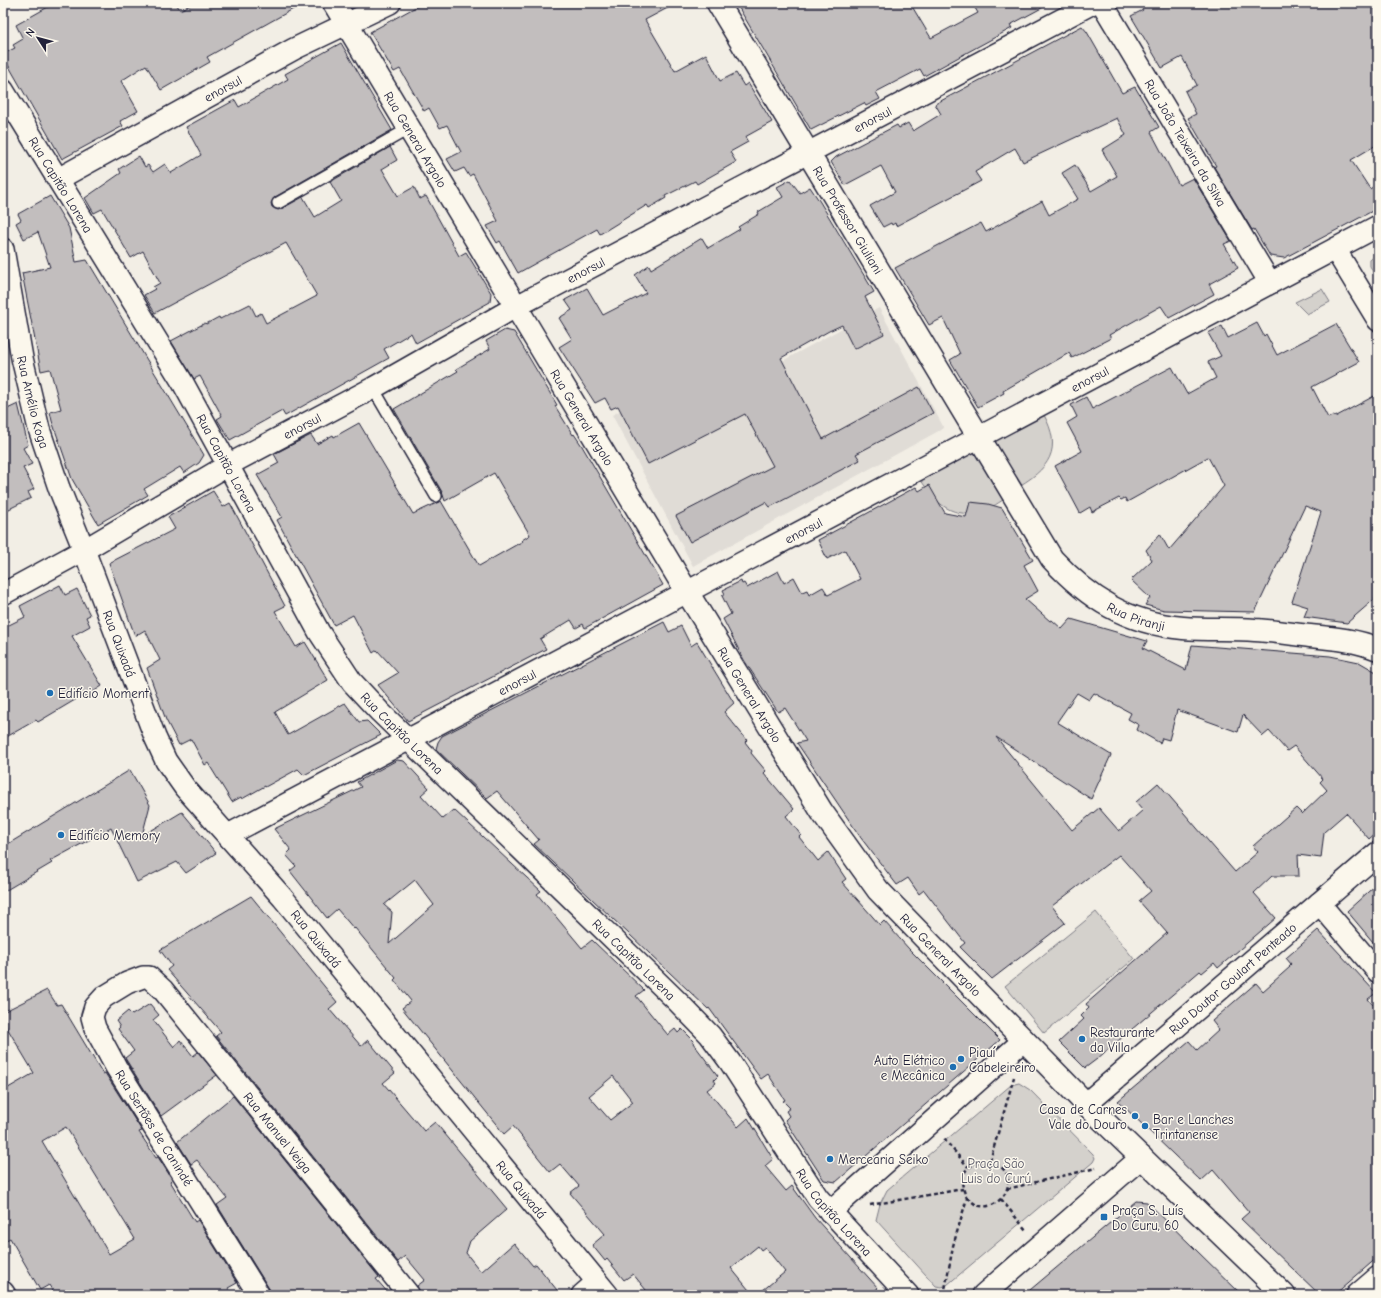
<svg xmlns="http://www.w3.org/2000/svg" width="1381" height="1298" viewBox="0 0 1381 1298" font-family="'Comic Neue',sans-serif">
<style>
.built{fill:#e0dcd6}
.green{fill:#d4d1cc;stroke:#7b7a84}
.building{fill:#c2bebe;stroke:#22223b;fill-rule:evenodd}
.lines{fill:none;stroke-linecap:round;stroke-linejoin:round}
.lane-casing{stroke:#22223b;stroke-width:14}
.street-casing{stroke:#22223b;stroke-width:24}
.secondary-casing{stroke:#22223b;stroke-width:25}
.path{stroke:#22223b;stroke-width:2.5;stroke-dasharray:4 3;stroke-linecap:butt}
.lane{stroke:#fbf7ec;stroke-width:11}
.street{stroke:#fbf7ec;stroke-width:21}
.secondary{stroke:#fbf7ec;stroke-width:22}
.poi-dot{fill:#1f6fb2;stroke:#fbf7ec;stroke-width:1.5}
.labels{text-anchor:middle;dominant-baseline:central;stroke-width:3;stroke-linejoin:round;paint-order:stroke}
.street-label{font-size:13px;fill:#22223b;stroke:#fbf7ec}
.poi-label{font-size:13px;fill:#22223b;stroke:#fbf7ec;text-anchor:start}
.park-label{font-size:13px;fill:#575766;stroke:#fbf7ec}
</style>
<rect width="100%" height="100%" fill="#f2eee5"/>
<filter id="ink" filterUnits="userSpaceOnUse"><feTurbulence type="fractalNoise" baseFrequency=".025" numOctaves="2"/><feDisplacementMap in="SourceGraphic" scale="8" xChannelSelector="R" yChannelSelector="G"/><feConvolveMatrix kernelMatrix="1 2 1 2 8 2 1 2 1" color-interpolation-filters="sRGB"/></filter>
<g filter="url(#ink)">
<path class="built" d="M879 308 944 428 693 566 612 415 718 357 735 387Z"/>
<path class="green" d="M1378 253V281L1370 266V260Z
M1322 289 1330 302 1307 314 1295 302Z
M1040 408C1062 444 1055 465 1019 486L989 436Z
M973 445 1005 499C997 503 988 511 980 512 948 519 932 499 918 475Z
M1096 912 1134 959 1044 1033 1005 986Z
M1019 1083 1030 1090 1093 1154 1095 1158 1093 1162 947 1285 942 1287 936 1286 876 1220 880 1204 887 1190 1011 1085Z"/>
<path class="building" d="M55 3H176L180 10 194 3H304L207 57 210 62 161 90 146 65 121 81 138 111 120 121 123 126 62 159 3 56V54L15 48 13 45 23 39 16 25Z
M423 3H677L645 20 675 71 706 54 720 81 736 73 744 86 748 83 772 122 745 137 748 142 730 152 736 162 697 184 695 181 665 196 666 198 649 208 647 205 600 234 597 229 518 273 500 241 497 243 487 226 498 221 473 174 469 176 464 168 455 172 447 159 461 152 447 125 440 128 429 108 424 111 400 69 394 72 370 32Z
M736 3H910L931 38 978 13 972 3H1051L1010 25 1012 28 924 76 920 69 876 92 880 99 866 106 864 103 811 130Z
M1139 3H1378V144L1351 160 1370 189 1378 183V208L1284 258 1270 256 1254 229 1252 230 1214 167 1216 166 1188 118 1196 114 1185 91 1197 85 1182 57 1162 68 1131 16 1143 10Z
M1082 26 1087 32 1122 93 1135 87 1159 127 1151 132 1179 185 1193 178 1231 241 1224 244 1238 268 1209 284 1214 294 1169 318 1161 306 1109 335 1111 338 1072 358 1069 353 1003 391 1004 393 978 407 950 360 960 354 943 318 929 325 895 268 981 223 986 232 1042 201 1049 215 1078 199 1062 173 1075 165 1091 191 1117 176 1102 150 1126 135 1117 118 1023 162 1015 148 975 172 981 181 896 226 895 223 892 225 891 223 883 227 870 206 895 192 881 166 845 185 831 162 836 157 897 125 899 128 908 123 913 131 941 114 935 104Z
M341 43 392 130 275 197 271 203 272 207 278 210 281 209 303 197 315 217 341 201 330 182 390 147 397 160 382 169 398 196 414 187 420 199 426 196 459 256 466 252 491 293 490 302 416 343 411 333 384 349 389 358 285 416 282 411 230 440 217 419 222 416 200 376 194 379 171 341 205 323 206 324 219 317 220 319 250 304 256 316 261 313 266 323 317 296 286 243 155 313 144 295 155 289 153 287 160 283 143 251 131 258 102 209 94 213 85 198 121 173 119 169 139 156 145 167 148 165 153 172 165 164 171 173 201 155 186 127 235 100 239 107 288 79 285 74Z
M790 180 800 193 810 187 820 202 874 292 865 297 884 334 854 349 842 325 829 331 781 358 823 439 919 387 933 413 856 454 860 460 770 507 766 502 690 542 676 516 773 466 745 414 648 464 618 406 611 409 605 398 595 403 559 347 572 339 559 318 572 310 565 300 587 288 603 315 646 293 635 275 649 265 651 269 702 238 708 248 740 229 738 227 759 214 758 212 783 197 777 187Z
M50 196 69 228 76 262 87 260 204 455 199 463 184 473 180 467 144 489 148 495 98 524 72 479 52 421 50 412 61 409 50 369 41 371 22 273 50 267 38 232 24 239 16 223 21 220 18 214Z
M1257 323 1264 336 1266 334 1277 355 1336 324 1359 362 1312 387 1328 418 1334 415 1335 417 1378 394V596L1347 623 1304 617 1308 607 1292 602 1321 512 1305 506 1255 612 1164 610 1145 605 1150 598 1131 580 1152 560 1146 550 1160 534 1169 550 1224 486 1208 457 1127 502 1125 498 1121 500 1119 498 1092 512 1090 507 1080 513 1055 466 1082 451 1067 423 1077 417 1071 405 1086 397 1092 409 1172 367 1187 394 1216 378 1208 362 1221 356 1208 333 1222 326 1228 338Z
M505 330 514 332 557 405 555 406 573 435 574 434 582 446 663 585 585 628 583 624 576 628 571 620 540 639 546 649 408 721 378 685 398 673 377 650 373 653 353 615 334 625 277 520 282 517 257 475 279 463 274 454 307 437 311 435 317 444 333 435 334 437 359 423 413 514 441 501 479 566 523 541 522 540 530 535 494 473 445 501 442 492 394 409 458 371 456 369 490 349 486 341Z
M18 404 28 445 23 448 32 464 23 468 34 489 28 492 31 498 3 512V411Z
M929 485 945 513 966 517 970 502 988 504 1002 508 1033 560 1024 565 1038 591 1025 599 1050 621 1052 620 1062 629 1071 619 1147 641 1143 648 1186 670 1192 645 1330 656 1359 662 1378 673V831L1369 839 1346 813 1324 832 1321 858 1298 855 1299 876H1272L1254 893 1276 918 1218 968 1214 963 1202 973 1200 971 1097 1059 1085 1068 1059 1042 1084 1019 1081 1016 1089 1008 1086 1004 1167 933 1139 901 1151 891 1119 855 1052 906 1065 923 992 979 960 947 965 943 924 890 919 894 908 878 897 885 861 838 797 743 806 741 785 708 778 712 744 660 723 619 731 614 722 596 725 594 723 590 741 581 742 584 744 583 747 588 778 571 784 583 794 577 802 592 807 590 809 595 823 587 828 595 860 579 845 550 827 559 818 540 916 487 919 491ZM1077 693 1089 700 1094 693 1131 713 1128 719 1139 725 1137 730 1160 743 1162 738 1169 740 1177 710 1238 732 1243 715 1263 736 1269 731 1287 751 1294 746 1323 779 1320 782 1327 790 1302 814 1296 808 1253 846 1258 852 1235 872 1158 783 1136 802 1143 810 1119 831 1099 808 1072 830 996 737 1091 799 1111 755 1057 722Z
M213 491 223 507 230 503 285 606 275 611 296 647 305 642 328 680 275 712 288 735 345 703 359 722 367 721 381 735 304 775 298 769 265 787V786L242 799 241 797 232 802 208 763 205 765 191 739 179 745 166 720 147 668 160 660 145 630 135 636 109 563 175 529 168 517Z
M60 585 65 595 77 589 90 615 86 617 90 626 72 636 102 686 87 696 80 697 38 722 36 720 3 739V628L25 617 20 606Z
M664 622 669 632 681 626 691 646 697 642 734 703 724 712 747 740 745 742 752 751 751 753 766 771 764 773 794 809 786 816 801 835 799 837 818 861 828 852 846 879 842 882 880 925 884 921 909 949 1000 1040 836 1182 824 1180 785 1120 789 1116 786 1111 790 1108 783 1101 785 1100 768 1074 761 1079 709 1008 708 1009 534 844 539 840 497 791 487 798 436 749 438 742 442 736Z
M397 760 404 761 429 788 421 795 443 819 454 810 541 891 537 894 582 948 592 940 644 990 636 996 668 1035 675 1029 678 1033 682 1029 694 1041 693 1043 718 1076 714 1080 716 1083 707 1090 738 1127 748 1118 773 1159 765 1166 786 1191 792 1186 815 1218 878 1288 870 1295H757L785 1272 765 1247 761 1250 758 1246 731 1268 753 1295H650L633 1274 624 1280 607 1259 605 1261 592 1245 605 1234 570 1193 579 1186 560 1164 550 1172 513 1126 504 1134 402 1008 411 1001 394 980 396 978 355 928 354 929 337 909 327 918 290 871 296 866 286 855 291 850 274 829 361 787 357 782ZM415 880 434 905 389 944 392 912 384 905ZM613 1076 633 1102 610 1120 589 1096Z
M130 770 150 805 142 836 182 812 216 853 186 873 177 862 137 882 111 828 50 861 52 863 3 892V847Z
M1378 883V948L1347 911Z
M251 896 337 1002 329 1009 361 1046 368 1040 395 1073 383 1083 424 1131 435 1122 507 1209 470 1241 466 1253 481 1272 514 1243 533 1266 536 1264 561 1295H421L417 1286 425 1280 405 1256 398 1262 216 1036 221 1032 167 970 172 966 160 950Z
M1318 930 1376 993 1368 999 1378 1011V1257L1334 1295H1320L1241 1219 1249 1212 1213 1170 1201 1181 1118 1101 1189 1041 1197 1050 1219 1030 1212 1021 1256 983 1263 991 1290 967 1289 966 1291 964 1286 958Z
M47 990 57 1005 61 1004 103 1074 105 1073 142 1131 139 1132 156 1158 158 1157 172 1179 170 1181 193 1219 195 1222 198 1220 237 1283 228 1288 232 1295H55L49 1285 40 1290 10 1238 3 1242V1091L34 1073 3 1021V1012ZM66 1127 135 1239 109 1254 42 1141Z
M150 1004 159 1015 153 1020 174 1047 180 1040 193 1056 198 1052 217 1075 161 1116 125 1058 134 1051 118 1029 120 1027 116 1021 128 1011 132 1015Z
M233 1096 379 1277 376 1279 390 1295H273L217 1205 227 1198 197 1160 191 1164 177 1142Z
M1136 1201 1147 1202 1242 1295H1024Z"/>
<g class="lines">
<g class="lane-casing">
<path id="lane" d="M278 203 410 128
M373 388 436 496"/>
</g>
<g class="street-casing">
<g id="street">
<path id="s1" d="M1102 3 1270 283"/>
<path id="s2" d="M3 90 183 383 319 632 352 682 380 712 677 1001 710 1035 730 1062 818 1198 908 1295"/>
<path id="s3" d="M58 179 294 49 390 3"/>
<path id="s4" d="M3 249 22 358 39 429 59 488 84 550 155 737 166 761 185 788 283 898 608 1295"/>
<path d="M1335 249 1378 320"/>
<path id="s5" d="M3 594 84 550 228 465 373 388 517 306 1093 3"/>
<path id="s6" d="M228 835 1378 226"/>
<path d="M1319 903 1378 972"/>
<path d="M830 1212 1024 1040"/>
<path d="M3 1292 5 1295"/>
<path id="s7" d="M259 1295 116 1067 95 1028 92 1017 95 1007 104 997 127 983 143 977H149L163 990 409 1295"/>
<path d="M582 1295 597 1282"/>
<path d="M983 1295 1142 1157"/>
<path d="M1357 1295 1378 1277"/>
</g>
</g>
<g class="secondary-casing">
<g id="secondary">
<path id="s8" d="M334 3 687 592 822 812 878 890 1086 1104 1284 1295"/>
<path id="s9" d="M718 3 1052 559C1089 599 1127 623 1183 628 1207 630 1231 628 1255 630 1273 631 1292 634 1310 636 1332 638 1357 640 1378 649"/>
<path id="s10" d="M1086 1104 1378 853"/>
</g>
</g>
<path class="path" d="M944 1139 968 1167
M990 1161 1014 1077
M1007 1189 1096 1168
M1001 1199 1026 1230
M870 1205 963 1189
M944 1295 953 1246 967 1198C943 1152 1019 1152 1007 1189 1003 1201 989 1210 977 1205 974 1204 970 1200 967 1198"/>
<use href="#lane" class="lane"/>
<use href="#street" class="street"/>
<use href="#secondary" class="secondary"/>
</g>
</g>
<g class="poi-dot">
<circle cx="50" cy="693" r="4"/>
<circle cx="61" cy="835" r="4"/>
<circle cx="1082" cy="1039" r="4"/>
<circle cx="961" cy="1059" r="4"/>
<circle cx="953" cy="1067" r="4"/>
<circle cx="1135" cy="1116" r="4"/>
<circle cx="1145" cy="1126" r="4"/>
<circle cx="830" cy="1159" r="4"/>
<rect x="1100" y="1213" width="8" height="8" rx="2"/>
</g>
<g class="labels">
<g class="street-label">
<text stroke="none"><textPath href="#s3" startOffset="188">enorsul</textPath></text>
<text stroke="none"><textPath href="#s5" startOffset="991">enorsul</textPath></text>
<text stroke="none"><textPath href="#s8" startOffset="159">Rua General Argolo</textPath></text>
<text stroke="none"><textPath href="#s1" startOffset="163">Rua João Teixeira da Silva</textPath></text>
<text stroke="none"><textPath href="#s2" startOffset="111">Rua Capitão Lorena</textPath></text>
<text stroke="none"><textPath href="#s9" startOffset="253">Rua Professor Giuliani</textPath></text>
<text stroke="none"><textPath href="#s5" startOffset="667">enorsul</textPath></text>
<text stroke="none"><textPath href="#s6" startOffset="975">enorsul</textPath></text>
<text stroke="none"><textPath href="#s4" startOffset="156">Rua Amélio Koga</textPath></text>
<text stroke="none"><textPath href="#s8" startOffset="483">Rua General Argolo</textPath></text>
<text stroke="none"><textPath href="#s5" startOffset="343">enorsul</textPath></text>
<text stroke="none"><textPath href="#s2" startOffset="435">Rua Capitão Lorena</textPath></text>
<text stroke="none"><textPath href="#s6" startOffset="651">enorsul</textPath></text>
<text stroke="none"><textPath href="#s9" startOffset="752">Rua Piranji</textPath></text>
<text stroke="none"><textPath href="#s4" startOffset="413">Rua Quixadá</textPath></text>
<text stroke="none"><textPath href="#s6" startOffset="327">enorsul</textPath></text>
<text stroke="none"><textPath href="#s8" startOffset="807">Rua General Argolo</textPath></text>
<text stroke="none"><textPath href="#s2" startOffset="759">Rua Capitão Lorena</textPath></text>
<text stroke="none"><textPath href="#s4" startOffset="772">Rua Quixadá</textPath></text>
<text stroke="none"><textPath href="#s8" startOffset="1131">Rua General Argolo</textPath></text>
<text stroke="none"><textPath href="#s2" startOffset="1083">Rua Capitão Lorena</textPath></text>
<text stroke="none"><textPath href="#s10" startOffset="193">Rua Doutor Goulart Penteado</textPath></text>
<text transform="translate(154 1128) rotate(58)">Rua Sertões de Canindé</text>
<text stroke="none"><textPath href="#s7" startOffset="601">Rua Manuel Veiga</textPath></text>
<text stroke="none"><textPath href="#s4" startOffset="1096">Rua Quixadá</textPath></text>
<text stroke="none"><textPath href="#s2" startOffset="1407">Rua Capitão Lorena</textPath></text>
</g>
<g class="poi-label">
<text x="58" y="693">Edifício Moment</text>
<text x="69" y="835">Edifício Memory</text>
<text x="1090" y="1032">Restaurante<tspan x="1090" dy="15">da Villa</tspan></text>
<text x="969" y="1052">Piauí<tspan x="969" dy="15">Cabeleireiro</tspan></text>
<text x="945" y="1060" text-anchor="end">Auto Elétrico<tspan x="945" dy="15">e Mecânica</tspan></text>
<text x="1127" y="1109" text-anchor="end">Casa de Carnes<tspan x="1127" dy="15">Vale do Douro</tspan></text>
<text x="1153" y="1119">Bar e Lanches<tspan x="1153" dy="15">Trintanense</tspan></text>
<text x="838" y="1159">Mercearia Seiko</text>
<text x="1112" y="1210">Praça S. Luís<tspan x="1112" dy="15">Do Curu, 60</tspan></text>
</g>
<g class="park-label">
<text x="996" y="1163">Praça São<tspan x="996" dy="15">Luis do Curú</tspan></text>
</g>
</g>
<rect width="1381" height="1298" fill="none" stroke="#fbf7ec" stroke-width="16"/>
<rect x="8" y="8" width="1365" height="1282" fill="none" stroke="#22223b" stroke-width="1.5" filter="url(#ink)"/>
<g transform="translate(38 38) rotate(306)" stroke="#fbf7ec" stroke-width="3" paint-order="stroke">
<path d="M0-3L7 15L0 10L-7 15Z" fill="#22223b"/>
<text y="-6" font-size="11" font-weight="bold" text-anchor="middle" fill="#22223b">N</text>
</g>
</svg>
